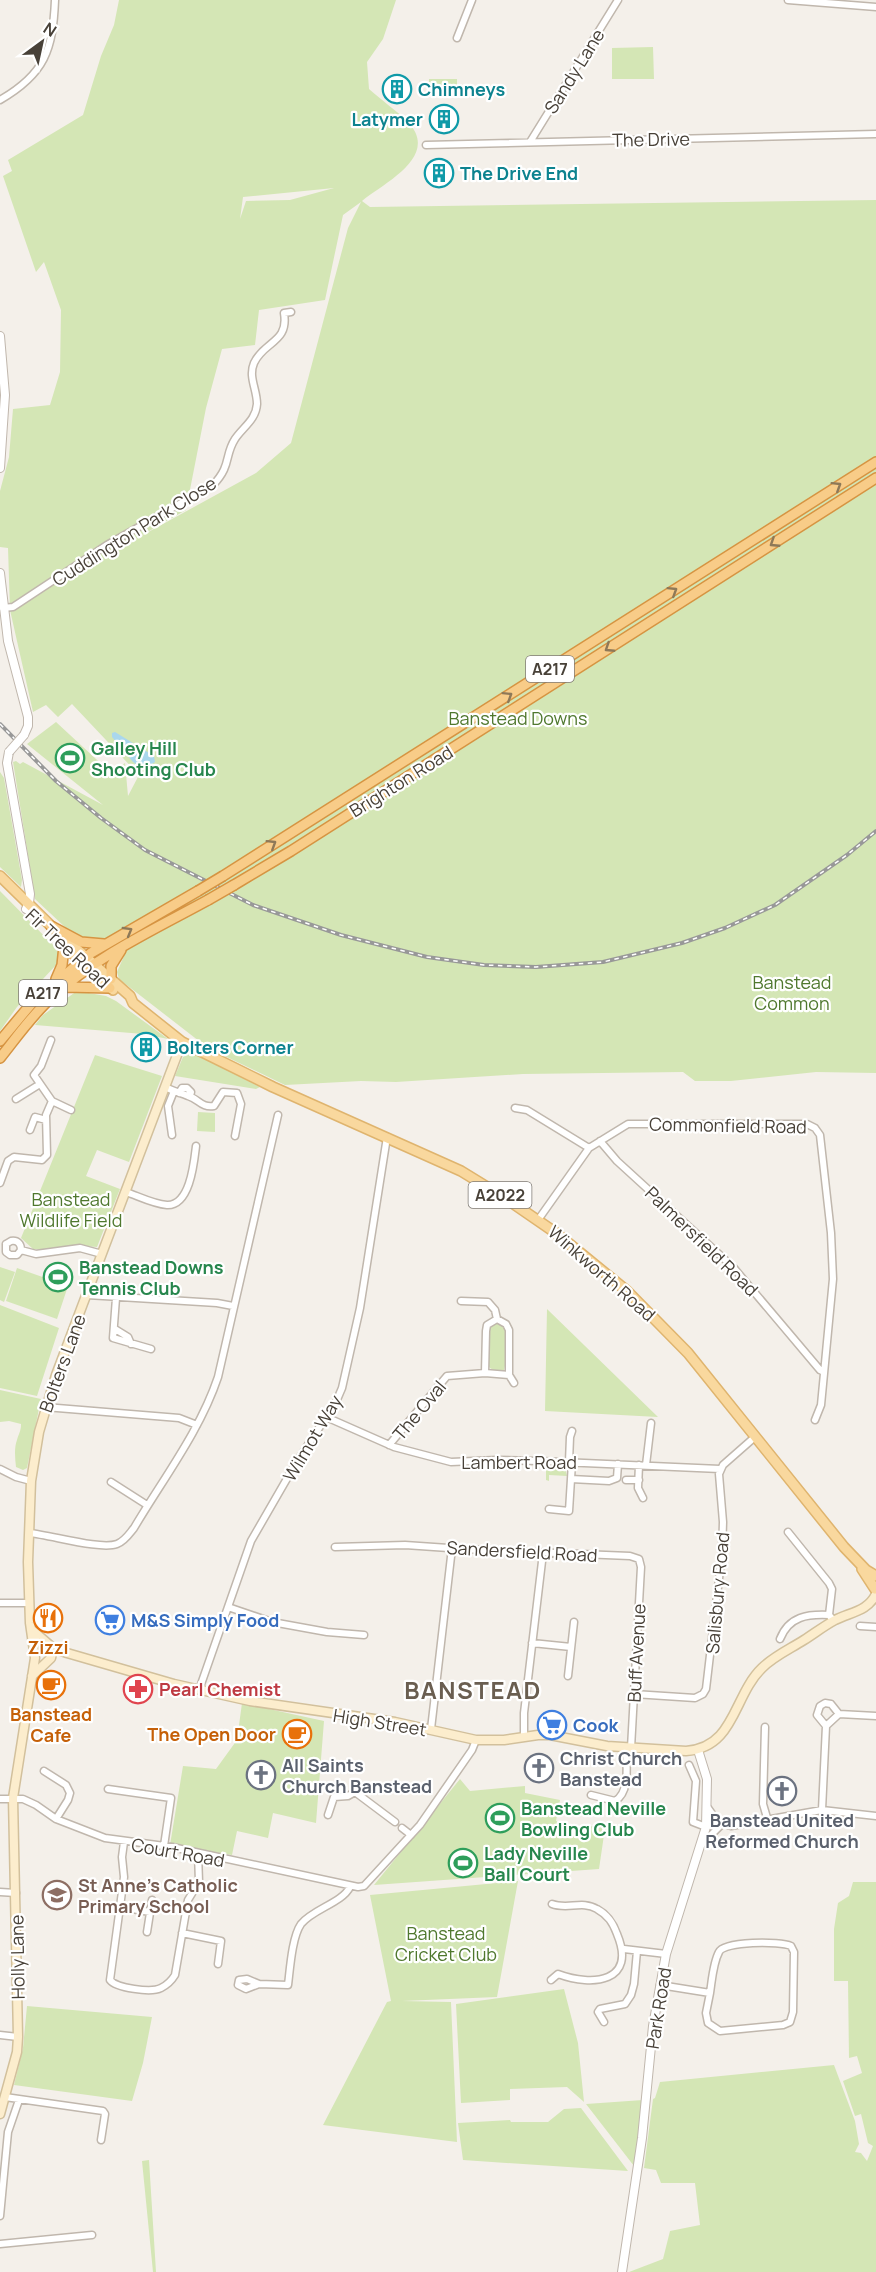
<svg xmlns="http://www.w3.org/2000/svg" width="876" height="2272" viewBox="0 0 876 2272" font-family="Manrope,sans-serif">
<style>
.green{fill:#d4e6b5;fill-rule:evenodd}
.water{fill:#aad7ed}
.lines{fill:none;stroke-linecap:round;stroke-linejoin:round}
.minor-casing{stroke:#c0b7ad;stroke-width:9}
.tertiary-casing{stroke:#c0b7ad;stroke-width:10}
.secondary-casing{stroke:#d2c09c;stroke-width:11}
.primary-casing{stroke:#dfb46e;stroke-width:12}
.trunk-casing{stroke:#d69442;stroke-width:12}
.minor{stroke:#fff;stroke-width:6}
.tertiary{stroke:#fff;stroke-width:8}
.secondary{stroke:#fcedcd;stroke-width:8}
.primary{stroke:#f9d89e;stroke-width:9}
.trunk{stroke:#f8cc88;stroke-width:9}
.rail-casing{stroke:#989898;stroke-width:4}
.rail{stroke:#fff;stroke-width:1.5;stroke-dasharray:4.5;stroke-linecap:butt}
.tertiary-bridge-casing{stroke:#c0b7ad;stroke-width:10;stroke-linecap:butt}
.trunk-bridge-casing{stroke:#d69442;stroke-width:12;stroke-linecap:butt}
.tertiary-bridge{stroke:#fff;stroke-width:8}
.trunk-bridge{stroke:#f8cc88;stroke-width:9}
.oneway{stroke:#8e7958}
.labels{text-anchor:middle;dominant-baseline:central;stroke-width:4.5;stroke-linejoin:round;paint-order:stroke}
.shield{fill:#fff;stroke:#7f7a74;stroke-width:1.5}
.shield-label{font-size:16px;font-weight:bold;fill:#484138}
.street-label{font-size:18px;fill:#484138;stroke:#fff}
.culture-label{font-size:18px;font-weight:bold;fill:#0d838f;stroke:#fff;text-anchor:start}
.park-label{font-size:18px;fill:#4f782e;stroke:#fff}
.leisure-label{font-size:18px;font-weight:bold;fill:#27864d;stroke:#fff;text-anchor:start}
.shop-label{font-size:18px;font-weight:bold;fill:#366cbe;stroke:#fff;text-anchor:start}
.food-label{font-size:18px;font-weight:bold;fill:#c56008;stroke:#fff}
.health-label{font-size:18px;font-weight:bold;fill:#be3a42;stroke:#fff;text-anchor:start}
.worship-label{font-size:18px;font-weight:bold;fill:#5b616d;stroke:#fff;text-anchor:start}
.education-label{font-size:18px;font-weight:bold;fill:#785e54;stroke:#fff;text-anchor:start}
.district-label{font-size:24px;font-weight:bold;letter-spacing:1.5px;fill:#6a5e50;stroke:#fff}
</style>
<rect width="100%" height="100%" fill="#f4f0ea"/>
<path class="green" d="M119 0H396L383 39 367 62 369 89C381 100 396 110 408 122 440 156 386 182 362 201L370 207 876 200V1073L816 1072 731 1081H695L683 1072 523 1074 396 1082 361 1081 285 1085 208 1048 119 979 117 972 124 956 97 939 90 941 66 928 35 899 13 762 16 761 20 764 23 762 103 805 27 744 56 722 110 772 106 777 125 763 128 796 139 775 72 704 58 717 46 705 33 712 10 610 8 548 0 547V491L9 457 13 409 50 405 60 372 61 310 44 262 36 272 3 176 12 171 8 160 83 115 101 56 114 25ZM334 188 290 200 246 201 240 219 243 197ZM361 202 348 228 291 443 256 473 121 547 186 510 206 408 222 349 255 345 259 310 325 300 343 215Z
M653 47 654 79H612V48Z
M429 79H457V93L429 94Z
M0 772 4 778 22 880 21 887 0 867Z
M0 891 56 948 59 954 56 965 17 1007 0 1031Z
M77 991 106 996 116 1001 168 1039 143 1034 35 1025 43 1015Z
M190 1051 260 1087 256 1089 175 1076 183 1057Z
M95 1055 162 1076 129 1162 97 1150 86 1176 120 1189 97 1247 72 1245 52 1250 33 1249 21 1238Z
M198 1112 215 1113V1132L197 1131Z
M0 1267 15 1272 4 1302 0 1300Z
M17 1268 68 1286 57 1319 6 1301Z
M0 1305 59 1328 37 1396 0 1388Z
M547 1309 658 1417 545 1411Z
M497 1322 506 1329 505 1366 504 1370 497 1372 490 1368 488 1365 489 1328Z
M0 1390 41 1399 28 1463 27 1468 23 1470 16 1467C15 1458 14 1448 17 1440 19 1433 21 1431 21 1424L9 1421 0 1422Z
M546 1467H565L567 1476 549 1475V1481L546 1480Z
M242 1703 324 1721 316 1823 273 1813 268 1838 237 1831 232 1855 170 1845 183 1766 216 1769 237 1740Z
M460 1779 470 1791 525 1786V1793L560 1800 556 1821 576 1827 618 1825 604 1835 599 1869 374 1885Z
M518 1881 497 1997 402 2001 451 2002 457 2142 323 2125 387 2002 391 2001 370 1895Z
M853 1882H876V2272H629L663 2259 670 2231 700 2225 695 2183H661L656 2170 644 2168 653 2099 655 2098 660 2082 834 2065 855 2121 859 2144 855 2152 861 2153 867 2161 873 2146 868 2143 861 2114 855 2116 843 2081 862 2073 857 2056 849 2058 848 1981H834V1929L838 1903 849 1896Z
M564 1989 578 2043 584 2102 567 2087 510 2089V2100L461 2103 456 2004Z
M27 2006 152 2017 143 2063 132 2101 14 2085 23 2048Z
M643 2100 634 2166 586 2104Z
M581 2108 628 2171 463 2160 458 2123 510 2120 511 2122H548L564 2109Z
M149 2160 156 2272H153L142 2161Z"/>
<path class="water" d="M115 732 154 756 155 762 147 767H140L133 762 112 737V733Z"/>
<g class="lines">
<g class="minor-casing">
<path id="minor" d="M788 0 876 7
M457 38 472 0
M0 100C45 74 53 50 55 0
M530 142 618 0
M426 145 876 134
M3 608 13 607 107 545 213 485C232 465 224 456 235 439 243 427 256 420 257 404 257 389 248 377 254 363 264 341 289 343 284 313L291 312
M165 1087C173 1091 181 1093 188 1096 199 1099 201 1108 214 1106L223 1092 237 1093 241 1104 235 1136
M179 1093 182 1088H187L191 1092 190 1096
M16 1099 40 1084
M52 1101 71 1110
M515 1108 527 1110 589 1148
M30 1130 35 1117 46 1120
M172 1135 168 1106 174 1091
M600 1141 617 1161 733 1267 820 1370 824 1372
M0 1183 8 1161 14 1157 42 1160 47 1155 46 1115 52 1101 34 1075 41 1066 51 1040
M126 1192C138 1196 153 1204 167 1205 190 1206 194 1163 196 1146
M538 1220 589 1148 628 1124H807L815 1128 820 1135 831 1233 833 1279 821 1405 815 1420
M6 1244V1252L10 1255H17L21 1250
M6 1244 11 1241C18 1240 21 1244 21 1250
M21 1250 36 1254 80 1248 102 1254
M87 1295 217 1303 233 1306
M116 1298 113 1338 151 1349
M461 1301 488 1302 495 1310 497 1319
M115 1329 128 1337 131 1344
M485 1373 486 1331 487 1325 497 1319 506 1324 509 1330V1375L514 1383
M45 1407 179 1418 197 1425
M326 1417 394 1447 451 1462 497 1460 539 1461 720 1469
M389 1445 447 1376 485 1373 509 1375
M569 1462 570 1437 572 1431
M572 1462 571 1479 609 1481 617 1478 618 1464
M639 1465 638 1488 643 1498
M646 1465 651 1423
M0 1469 16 1477 31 1481
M626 1480H639
M111 1482 147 1505
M549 1509 569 1511 571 1479
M788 1532 829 1583 832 1589 829 1615 834 1621
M29 1533C51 1535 100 1550 117 1544 125 1541 129 1534 134 1528 163 1479 200 1431 218 1377L278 1115
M335 1547 405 1545 463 1549 630 1556 639 1559 641 1567 631 1748
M0 1603H29
M228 1607 272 1622 327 1632 364 1635
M860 1626 876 1627
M780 1639C789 1616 808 1614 829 1615
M532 1643 571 1647
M568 1676 574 1622
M199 1690 251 1541 296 1463 336 1402 342 1388 360 1308 387 1137
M634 1694 695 1698 703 1694 706 1689 722 1553 723 1522 719 1474 723 1465 756 1436
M826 1726 817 1715 820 1706 825 1703 831 1704 839 1714
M765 1727 763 1804 768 1821
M431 1729 452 1548
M524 1737V1713L543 1553
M689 1765 696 1781 693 1822 706 1827
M44 1771 66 1785 70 1793 68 1800 56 1819
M108 1789 171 1798 164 1846
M591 1795 615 1801C631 1792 626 1763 626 1747
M0 1799H23L36 1805 56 1819 105 1838 172 1847 358 1887 364 1886 420 1825 472 1750 476 1740
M708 1808 718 1822 731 1826 822 1810 876 1816
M822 1810 826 1726 839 1714 876 1716
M328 1815 334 1797 348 1796 355 1792 395 1822
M402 1828 411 1835
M124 1842 122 1857 124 1877 110 1980C116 1988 151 1993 161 1988 167 1985 172 1980 175 1975L188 1900 199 1882 198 1853
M702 1844 722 1824
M0 1892 16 1893
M120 1907 150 1912
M147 1932 152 1900
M182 1933 221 1941 218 1964
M624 1949 666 1954
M551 1980 558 1974C593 1987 637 1982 617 1934 613 1923 608 1915 597 1909 582 1900 568 1910 552 1904
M259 1984 246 1989 238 1985 239 1980 247 1979 259 1984 288 1985C290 1969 292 1937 301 1924 313 1909 342 1903 350 1887
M660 1985 710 1993 706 2013 708 2023 720 2031 783 2025 790 2022 793 2012 794 1952 791 1946C780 1941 724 1941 719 1952 713 1963 712 1980 710 1993
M604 2022 598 2012 600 2009 625 2004 631 1995 634 1984 637 1951
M0 2035 18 2037
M5 2097 103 2111 105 2114 101 2140
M0 2216 8 2132 19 2100
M0 2244 92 2235"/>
</g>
<g class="tertiary-casing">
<path id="tertiary" d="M0 336 5 395 0 468
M0 573 8 641 28 717V726L24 735
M9 752 7 763 30 894 29 903 26 909
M622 2272 642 2138 653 2026 666 1954 706 1827 707 1779 698 1750"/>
</g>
<g class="secondary-casing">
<path id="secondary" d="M31 1629 53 1648 67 1653 174 1684 250 1701 395 1722 476 1740H504L538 1735H550L607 1746 686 1751C735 1748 733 1696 762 1668 774 1656 790 1649 804 1640 815 1633 824 1626 835 1620 851 1612 868 1611 876 1594
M32 1676 51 1658 53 1648
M0 2114 17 2052 18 2037 13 1798 35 1658 30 1623 28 1562 31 1481 39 1432 56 1375 182 1042"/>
</g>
<g class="primary-casing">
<path id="primary" d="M0 876 51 926 130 996 133 1003 182 1042 273 1087 461 1171 505 1198 556 1233 627 1291 688 1353 844 1547 866 1570 876 1576
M61 943 113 990
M862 1569 875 1589"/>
</g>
<g class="trunk-casing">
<path id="trunk" d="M223 876 876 462
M234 885 291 851 876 478
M51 926 81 942 104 944
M56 979 62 965 64 946
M111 979V966L121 950
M65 987 110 988
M0 1041 31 1004 91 953 198 891
M0 1058C16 1038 32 1015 51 998 96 956 155 929 208 900"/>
</g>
<use href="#minor" class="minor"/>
<use href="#tertiary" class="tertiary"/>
<use href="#secondary" class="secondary"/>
<use href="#primary" class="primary"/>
<use href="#trunk" class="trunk"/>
<g class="rail-casing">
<path id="rail" d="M0 724 56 781 101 818 145 850 253 905 341 935 427 957 484 965 536 967 603 962 682 943 725 928 775 905 847 855 876 831"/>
</g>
<use href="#rail" class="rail"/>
<g class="tertiary-bridge-casing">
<path id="tertiary-bridge" d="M9 752 24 735"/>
</g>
<g class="trunk-bridge-casing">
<path id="trunk-bridge" d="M198 891 223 876
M208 900 234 885"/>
</g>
<use href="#tertiary-bridge" class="tertiary-bridge"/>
<use href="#trunk-bridge" class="trunk-bridge"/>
</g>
<defs><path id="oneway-chevron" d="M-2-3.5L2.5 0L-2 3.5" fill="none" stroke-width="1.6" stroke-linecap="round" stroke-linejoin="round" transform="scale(1.5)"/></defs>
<g class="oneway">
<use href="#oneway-chevron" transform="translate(837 486) rotate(-32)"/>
<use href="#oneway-chevron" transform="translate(774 543) rotate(147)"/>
<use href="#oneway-chevron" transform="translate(673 591) rotate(-32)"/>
<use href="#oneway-chevron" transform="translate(609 648) rotate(147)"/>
<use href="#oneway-chevron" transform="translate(508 696) rotate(-32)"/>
<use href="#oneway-chevron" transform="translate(272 844) rotate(-32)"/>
<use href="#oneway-chevron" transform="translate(128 931) rotate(-30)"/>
</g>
<defs>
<g id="building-ring" transform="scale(1.5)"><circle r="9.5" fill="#fff" stroke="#0f9aa8" stroke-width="1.5"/><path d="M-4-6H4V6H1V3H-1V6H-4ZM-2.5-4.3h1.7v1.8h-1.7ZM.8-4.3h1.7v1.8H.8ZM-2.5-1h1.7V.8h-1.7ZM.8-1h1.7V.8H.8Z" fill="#0f9aa8"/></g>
<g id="stadium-ring" transform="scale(1.5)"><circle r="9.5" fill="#fff" stroke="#2e9e5b" stroke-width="1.5"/><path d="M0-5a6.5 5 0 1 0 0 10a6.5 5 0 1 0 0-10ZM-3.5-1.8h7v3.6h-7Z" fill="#2e9e5b"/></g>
<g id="restaurant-ring" transform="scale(1.5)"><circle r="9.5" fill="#fff" stroke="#e8710a" stroke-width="1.5"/><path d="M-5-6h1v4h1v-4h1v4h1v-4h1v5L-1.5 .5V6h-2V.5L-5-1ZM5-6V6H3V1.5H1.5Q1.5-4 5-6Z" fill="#e8710a"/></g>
<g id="supermarket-ring" transform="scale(1.5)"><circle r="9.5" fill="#fff" stroke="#3f7fe0" stroke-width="1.5"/><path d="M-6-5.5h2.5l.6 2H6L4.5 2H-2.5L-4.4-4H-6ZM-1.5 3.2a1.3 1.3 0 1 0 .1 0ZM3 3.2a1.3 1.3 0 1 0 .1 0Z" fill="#3f7fe0"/></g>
<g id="cafe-ring" transform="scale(1.5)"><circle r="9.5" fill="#fff" stroke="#e8710a" stroke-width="1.5"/><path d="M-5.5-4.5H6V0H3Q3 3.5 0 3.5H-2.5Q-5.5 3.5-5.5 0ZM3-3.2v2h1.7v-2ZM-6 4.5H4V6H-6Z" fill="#e8710a"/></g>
<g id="pharmacy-ring" transform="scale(1.5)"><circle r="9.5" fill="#fff" stroke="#e0444e" stroke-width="1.5"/><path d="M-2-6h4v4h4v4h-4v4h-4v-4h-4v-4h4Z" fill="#e0444e"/></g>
<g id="church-ring" transform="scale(1.5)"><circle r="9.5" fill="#fff" stroke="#6b7280" stroke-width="1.5"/><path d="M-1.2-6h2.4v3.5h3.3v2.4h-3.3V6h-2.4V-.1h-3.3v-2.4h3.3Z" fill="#6b7280"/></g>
<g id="school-ring" transform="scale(1.5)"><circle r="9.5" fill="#fff" stroke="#8d6e63" stroke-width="1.5"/><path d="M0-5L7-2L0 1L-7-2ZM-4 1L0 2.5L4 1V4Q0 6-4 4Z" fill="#8d6e63"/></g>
</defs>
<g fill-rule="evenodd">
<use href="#building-ring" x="397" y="89"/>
<use href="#building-ring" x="444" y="119"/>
<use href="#building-ring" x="439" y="173"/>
<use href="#stadium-ring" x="70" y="758"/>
<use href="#building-ring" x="146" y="1047"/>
<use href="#stadium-ring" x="58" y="1277"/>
<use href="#restaurant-ring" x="48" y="1618"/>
<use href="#supermarket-ring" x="110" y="1620"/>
<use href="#cafe-ring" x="51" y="1685"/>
<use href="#pharmacy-ring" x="138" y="1689"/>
<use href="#supermarket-ring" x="552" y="1725"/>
<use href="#cafe-ring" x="297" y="1734"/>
<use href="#church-ring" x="539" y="1768"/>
<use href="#church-ring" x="261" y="1775"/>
<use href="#church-ring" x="782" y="1791"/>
<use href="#stadium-ring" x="500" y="1818"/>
<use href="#stadium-ring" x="463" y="1863"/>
<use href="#school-ring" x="57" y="1895"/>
</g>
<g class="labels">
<g class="shield">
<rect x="526" y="656" width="48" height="26" rx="4.5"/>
<rect x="19" y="980" width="48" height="26" rx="4.5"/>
<rect x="468.5" y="1182" width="63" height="26" rx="4.5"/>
</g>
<g class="shield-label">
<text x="550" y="669">A217</text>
<text x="43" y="993">A217</text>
<text x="500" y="1195">A2022</text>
</g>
<g class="street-label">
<text transform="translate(574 71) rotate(-58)">Sandy Lane</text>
<text transform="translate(651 139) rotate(-1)">The Drive</text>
<text transform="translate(134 531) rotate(-32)">Cuddington Park Close</text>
<text transform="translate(401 781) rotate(-32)">Brighton Road</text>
<text transform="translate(68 948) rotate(43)">Fir Tree Road</text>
<text transform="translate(728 1125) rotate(1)">Commonfield Road</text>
<text transform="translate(702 1241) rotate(44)">Palmersfield Road</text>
<text transform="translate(602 1273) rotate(41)">Winkworth Road</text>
<text transform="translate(62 1363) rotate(-70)">Bolters Lane</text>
<text transform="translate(419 1410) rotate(-50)">The Oval</text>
<text transform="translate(312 1438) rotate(-59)">Wilmot Way</text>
<text x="519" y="1462">Lambert Road</text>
<text transform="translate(522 1551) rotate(3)">Sandersfield Road</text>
<text transform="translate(717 1593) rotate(-85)">Salisbury Road</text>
<text transform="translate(636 1653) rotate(-87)">Buff Avenue</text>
<text transform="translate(380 1722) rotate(9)">High Street</text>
<text transform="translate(178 1852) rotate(10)">Court Road</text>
<text transform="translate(17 1957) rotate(-91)">Holly Lane</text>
<text transform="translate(658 2008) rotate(-81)">Park Road</text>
</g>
<g class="culture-label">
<text x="418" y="89">Chimneys</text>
<text x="423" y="119" text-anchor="end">Latymer</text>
<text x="460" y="173">The Drive End</text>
<text x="167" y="1047">Bolters Corner</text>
</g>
<g class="park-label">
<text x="518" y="718">Banstead Downs</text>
<text x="792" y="982">Banstead<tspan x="792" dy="21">Common</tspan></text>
<text x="71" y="1199">Banstead<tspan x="71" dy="21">Wildlife Field</tspan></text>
<text x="446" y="1933">Banstead<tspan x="446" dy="21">Cricket Club</tspan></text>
</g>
<g class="leisure-label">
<text x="91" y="748">Galley Hill<tspan x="91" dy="21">Shooting Club</tspan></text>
<text x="79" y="1267">Banstead Downs<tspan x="79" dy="21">Tennis Club</tspan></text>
<text x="521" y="1808">Banstead Neville<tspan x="521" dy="21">Bowling Club</tspan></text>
<text x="484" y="1853">Lady Neville<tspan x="484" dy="21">Ball Court</tspan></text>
</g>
<g class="shop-label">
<text x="131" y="1620">M&amp;S Simply Food</text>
<text x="573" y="1725">Cook</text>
</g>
<g class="food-label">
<text x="48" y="1647">Zizzi</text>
<text x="51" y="1714">Banstead<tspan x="51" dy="21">Cafe</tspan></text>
<text x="276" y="1734" text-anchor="end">The Open Door</text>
</g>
<g class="health-label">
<text x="159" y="1689">Pearl Chemist</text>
</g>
<g class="worship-label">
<text x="560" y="1758">Christ Church<tspan x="560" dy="21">Banstead</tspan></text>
<text x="282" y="1765">All Saints<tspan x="282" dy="21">Church Banstead</tspan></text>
<text x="782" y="1820" text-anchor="middle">Banstead United<tspan x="782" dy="21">Reformed Church</tspan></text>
</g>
<g class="education-label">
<text x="78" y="1885">St Anne's Catholic<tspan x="78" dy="21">Primary School</tspan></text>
</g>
<g class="district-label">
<text x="473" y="1689">BANSTEAD</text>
</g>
</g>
<g transform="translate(42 42) rotate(33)" stroke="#ffffff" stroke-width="4.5" paint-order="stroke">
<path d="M0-4.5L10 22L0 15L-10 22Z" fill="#484138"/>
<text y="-9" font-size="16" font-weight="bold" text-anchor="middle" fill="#484138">N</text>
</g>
</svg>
